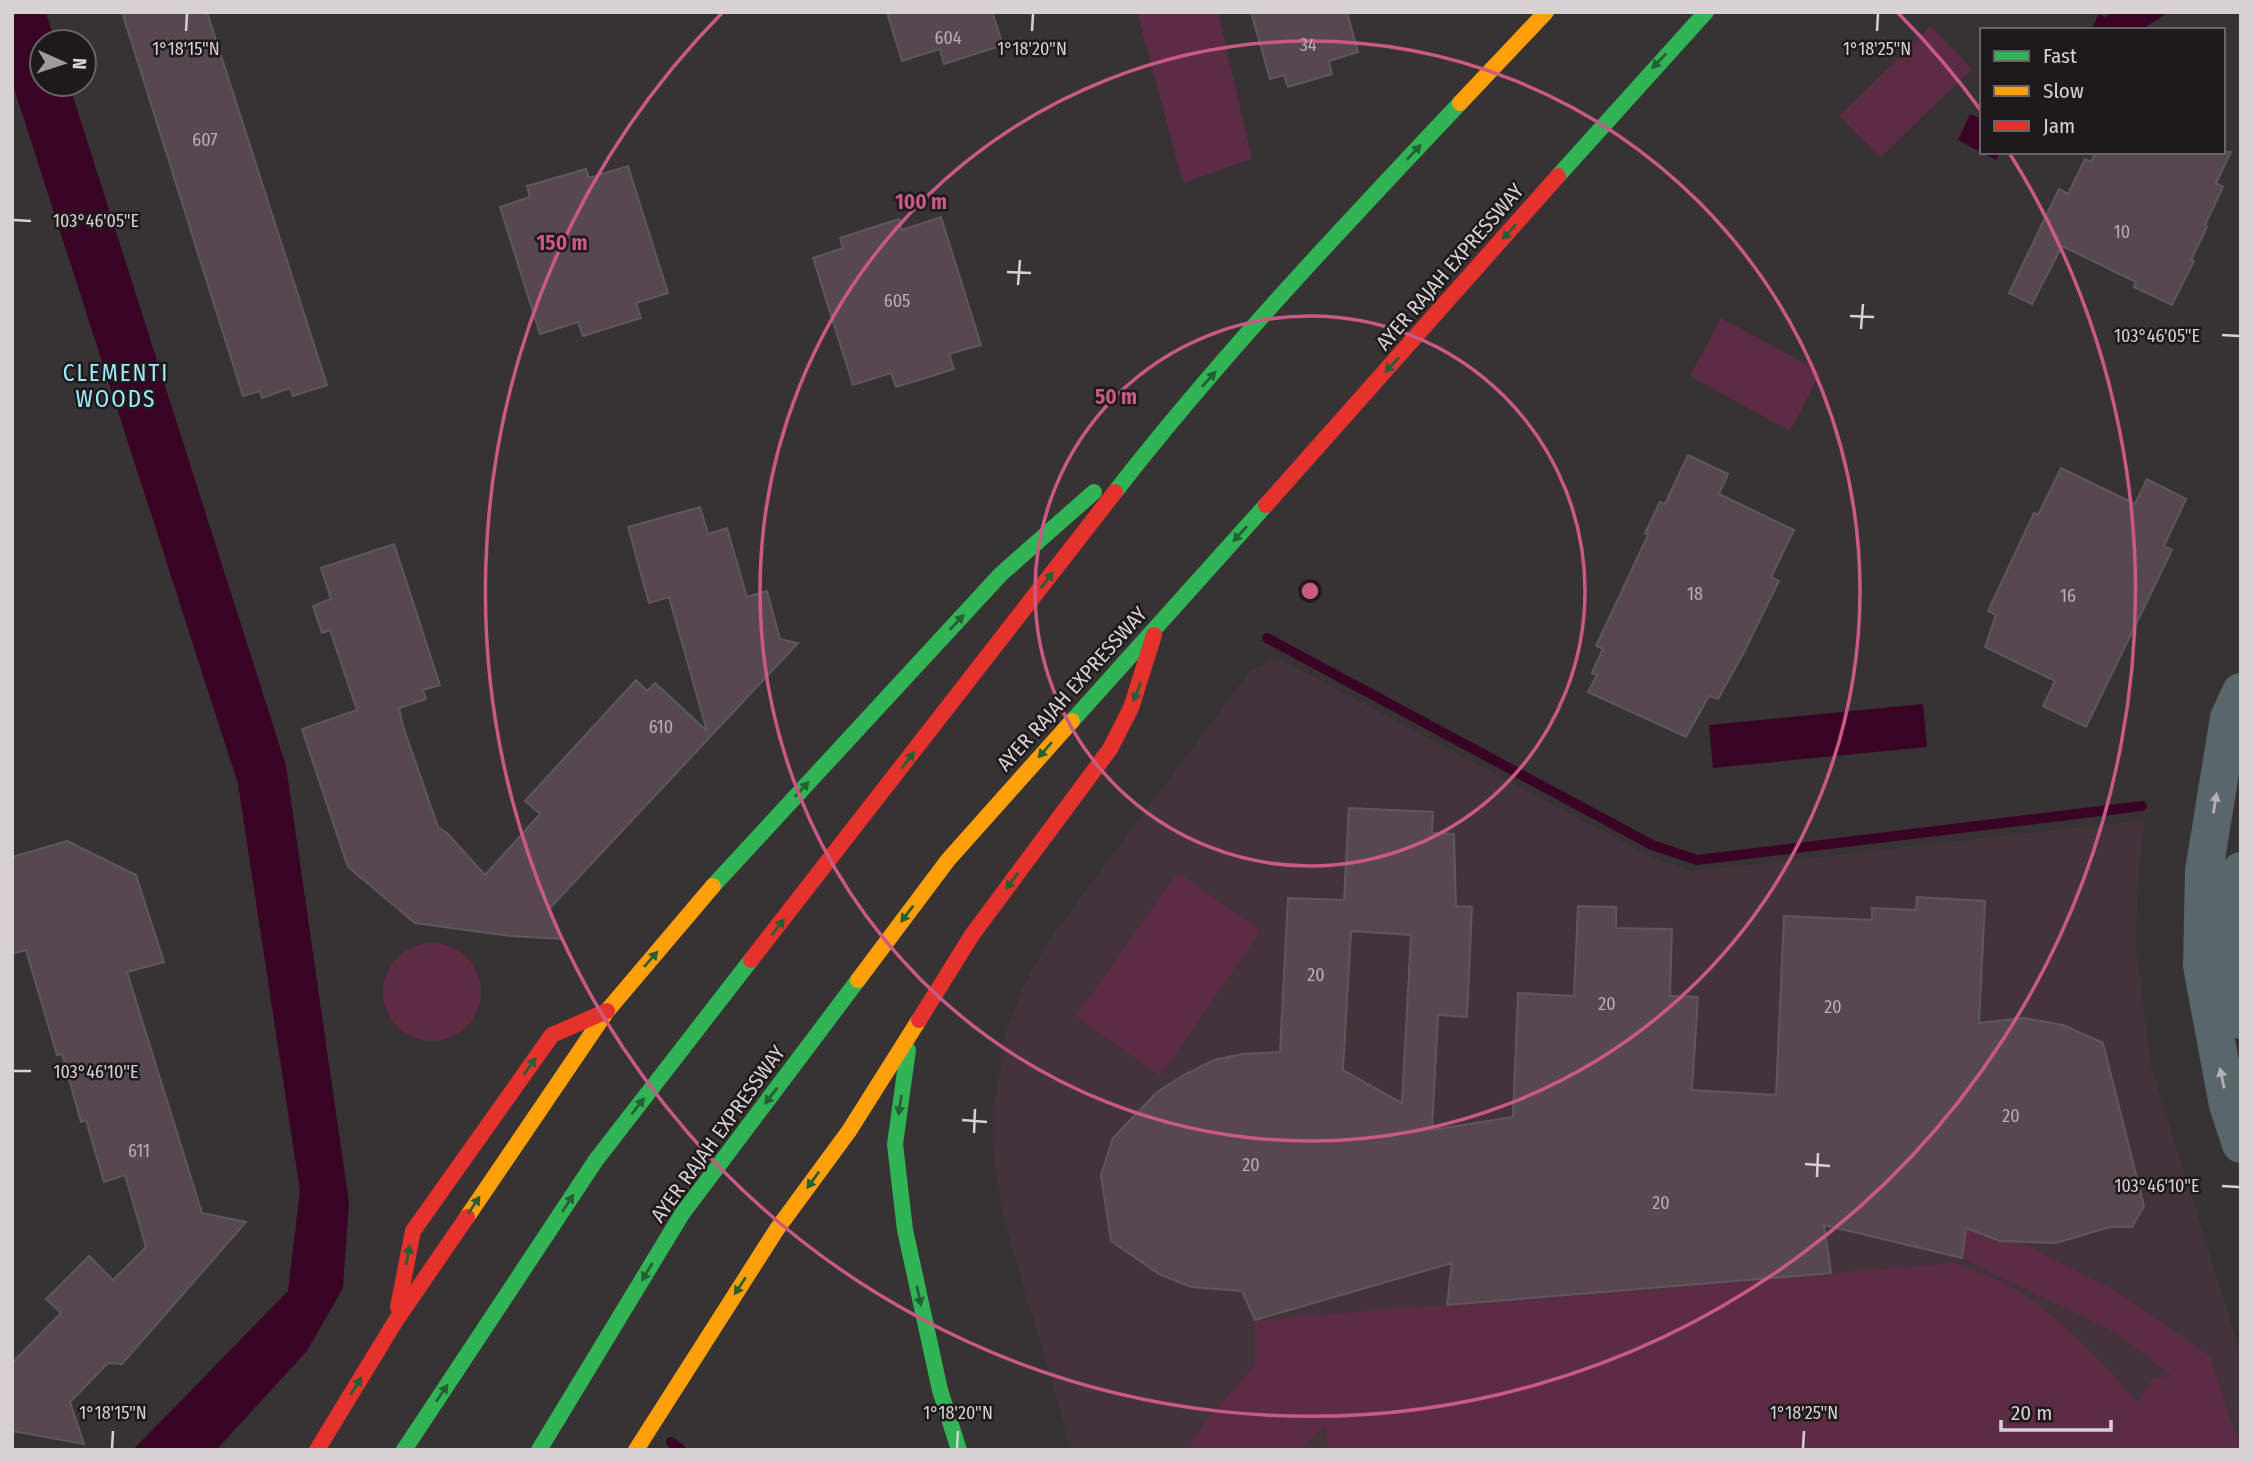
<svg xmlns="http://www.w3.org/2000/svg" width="2253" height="1462" viewBox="0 0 2253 1462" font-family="'Fira Sans Condensed',sans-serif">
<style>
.built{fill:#42343a}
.green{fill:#5b2c44}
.water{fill:#390423}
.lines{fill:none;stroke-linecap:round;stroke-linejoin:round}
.stream{stroke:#390423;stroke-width:10}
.building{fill:#574750;stroke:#5d585a;stroke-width:2;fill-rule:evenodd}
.street{stroke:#5a676a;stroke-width:38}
.fast{stroke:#30b455;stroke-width:16}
.slow{stroke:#ff9f0a;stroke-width:16}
.jam{stroke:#e5322d;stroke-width:16}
.oneway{fill:#265f35}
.oneway2{fill:#b2b1b4}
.ticks{fill:none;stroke:#d8d1d4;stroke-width:2.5}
.ring{fill:none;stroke:#ca5985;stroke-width:3.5}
.labels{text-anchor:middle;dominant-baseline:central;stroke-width:5;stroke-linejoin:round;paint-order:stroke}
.number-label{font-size:18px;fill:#b8aeb3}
.street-label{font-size:21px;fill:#d8d1d4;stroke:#1e191b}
.neighbourhood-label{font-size:23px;letter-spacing:2px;fill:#9eebfe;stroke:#1e191b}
.ticks-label{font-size:18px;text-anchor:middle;fill:#d8d1d4;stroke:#1e191b;stroke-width:5;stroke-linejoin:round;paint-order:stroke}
.centre{fill:#ca5985;stroke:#1e191b;stroke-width:3.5}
.ring-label{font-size:21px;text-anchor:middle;font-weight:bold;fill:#ca5985;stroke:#1e191b;stroke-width:5;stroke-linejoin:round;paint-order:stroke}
</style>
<rect width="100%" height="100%" fill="#373234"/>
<path class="built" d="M1282 660 1650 856 1693 871 2145 820 2138 878 2136 948 2151 1066 2241 1355V1450H1072L1002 1213 994 1159 993 1112 1007 1028 1021 991 1048 941 1250 671 1272 661Z"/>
<path class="green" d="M1137 12H1218L1252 159 1183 183Z
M1931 26 1972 69 1880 158 1839 116Z
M1721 318 1821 372 1790 431 1690 376Z
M1178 872 1261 931 1160 1076 1076 1016Z
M383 992a49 49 0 1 1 98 0a49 49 0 1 1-98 0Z
M1966 1228 2019 1241 2116 1291 2210 1356 2241 1450H1328L1325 1427 1299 1450H1188L1205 1422 1255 1365V1320L1955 1263C1973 1271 1994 1276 2010 1286 2060 1316 2100 1359 2138 1402L2152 1379 2171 1375 2117 1334 1962 1258Z"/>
<path class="water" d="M12 12H46L55 42H42V84H69L286 766 349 1203 343 1288 307 1351 216 1450H133L288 1291 300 1191 238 784 12 82Z
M2112 12H2169L2141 30H2091L2099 14 2105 17Z
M1970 114 1982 119V152H2000L1996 160 1958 140Z
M1923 704 1927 747 1713 768 1709 725Z"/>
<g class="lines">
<path class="stream" d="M1267 638 1652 845 1697 860 2142 806
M671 1442 681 1450"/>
</g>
<path class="building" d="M122 12H207L327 385 293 396 290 388 262 398 260 391 243 396Z
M887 12H992L1003 45 944 64 940 49 902 61Z
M1251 12H1347L1358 52 1329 61 1332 74 1288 87 1284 75 1270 79Z
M2096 152H2231L2216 183 2223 187 2205 225 2207 227 2191 260 2194 261 2172 305 2134 287 2136 282 2062 246 2032 304 2009 293 2059 189 2068 194 2085 159 2091 162Z
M628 166 668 293 636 303 641 318 583 336 578 322 540 334 500 207 530 197 527 186 586 169 589 178Z
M941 217 981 345 949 354 954 369 896 387 891 373 853 385 813 258 843 248 840 238 858 232 899 219 902 230Z
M1688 455 1728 474 1719 494 1794 530 1771 577 1779 581 1742 656 1718 699 1709 696 1686 737 1588 692 1597 675 1592 673 1603 649 1596 646 1648 535 1645 533 1660 502 1665 504Z
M2061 468 2135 504 2147 479 2186 499 2164 546 2172 550 2086 727 2043 706 2055 681 1985 647 1996 615 1988 611 2034 513 2038 515Z
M700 507 708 534 727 528 747 597 767 591 780 639 798 643 549 909 562 939 510 936 415 923 348 867 302 729 357 710 330 630 322 633 313 606 331 599 321 568 394 544 440 685 423 690 426 699 399 708 403 726 438 827 447 833 485 875 540 814 525 801 636 680 647 691 655 683 707 731 669 597 649 603 628 527Z
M1349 808 1433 812 1432 833 1454 834 1456 906 1472 907 1467 1017 1438 1015 1432 1130 1513 1117 1518 993 1574 996 1578 906 1616 907V928L1672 929 1670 996 1698 997 1692 1090 1776 1095 1784 916 1872 920V908L1916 910 1917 897 1985 901 1979 1023 2023 1018 2063 1025 2103 1043 2144 1206 2132 1227H2110L2056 1243 2000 1241 1966 1228 1962 1258 1824 1225 1831 1273 1447 1305 1452 1263 1255 1320 1242 1291 1191 1287 1159 1274 1111 1241 1101 1175 1113 1138 1157 1092 1184 1075 1214 1060 1242 1054 1280 1052 1288 898 1344 900ZM1351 931 1411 935 1402 1103 1343 1070Z
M67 841 136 875 164 962 127 972 202 1213 246 1222 122 1364 108 1363 70 1402 84 1444 12 1431V1363L61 1313 46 1299 89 1256 113 1280 146 1247 125 1175 104 1182 86 1120 81 1122 62 1054 57 1055 26 950 12 954V857Z"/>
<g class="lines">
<path class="street" d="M2241 692 2229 718 2204 871 2202 966 2228 1105 2241 1144
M2241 871C2233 921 2232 970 2241 1020"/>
<path class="fast" d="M1558 176 1706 12
M1115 492C1221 356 1341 229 1460 103
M1072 721 1266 505
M713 886 1001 574 1094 492
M908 1050 895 1144 905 1230 940 1390 959 1450
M404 1450 596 1160 751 960
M539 1450 682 1214 858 980"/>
<path class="slow" d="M1460 103 1546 12
M858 980 948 860 1072 721
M467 1217 607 1011 713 886
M636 1450 777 1229 849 1131 919 1020"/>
<path class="jam" d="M1266 505 1558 176
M751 960 1115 492
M919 1020 972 935 1110 749 1131 708 1154 635
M398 1307 413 1231 552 1035 607 1011
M317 1450 395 1322 467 1217"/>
</g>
<defs><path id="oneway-solid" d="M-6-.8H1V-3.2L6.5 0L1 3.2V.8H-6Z" transform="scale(1.75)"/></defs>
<g class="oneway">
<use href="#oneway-solid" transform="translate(1659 61) rotate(134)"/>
<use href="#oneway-solid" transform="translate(1414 152) rotate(-47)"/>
<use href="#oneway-solid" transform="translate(1509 232) rotate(131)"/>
<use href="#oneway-solid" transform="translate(1392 365) rotate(132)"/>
<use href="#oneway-solid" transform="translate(1209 379) rotate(-48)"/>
<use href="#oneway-solid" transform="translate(1240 534) rotate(132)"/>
<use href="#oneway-solid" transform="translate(1047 580) rotate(-52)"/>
<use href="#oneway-solid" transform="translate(957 622) rotate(-47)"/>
<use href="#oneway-solid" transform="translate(1137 692) rotate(112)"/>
<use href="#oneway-solid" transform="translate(1045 750) rotate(131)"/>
<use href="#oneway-solid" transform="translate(908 760) rotate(-52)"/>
<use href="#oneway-solid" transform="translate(802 789) rotate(-47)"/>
<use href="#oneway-solid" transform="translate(1012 881) rotate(127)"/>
<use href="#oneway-solid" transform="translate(907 914) rotate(127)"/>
<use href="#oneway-solid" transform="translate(778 927) rotate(-52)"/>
<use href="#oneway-solid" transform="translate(651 959) rotate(-49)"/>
<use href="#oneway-solid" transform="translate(530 1066) rotate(-54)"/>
<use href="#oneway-solid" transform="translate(771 1096) rotate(127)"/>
<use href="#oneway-solid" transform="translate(900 1105) rotate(98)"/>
<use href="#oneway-solid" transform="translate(638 1106) rotate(-52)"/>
<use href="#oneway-solid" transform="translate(813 1180) rotate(126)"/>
<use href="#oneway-solid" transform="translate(568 1203) rotate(-56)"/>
<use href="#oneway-solid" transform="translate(474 1205) rotate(-56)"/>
<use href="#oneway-solid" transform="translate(408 1255) rotate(-79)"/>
<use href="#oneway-solid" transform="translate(647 1272) rotate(121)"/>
<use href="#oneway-solid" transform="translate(740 1286) rotate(123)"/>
<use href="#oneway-solid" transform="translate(919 1296) rotate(78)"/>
<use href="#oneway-solid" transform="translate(356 1386) rotate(-58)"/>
<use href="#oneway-solid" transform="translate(442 1393) rotate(-56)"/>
</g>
<g class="oneway2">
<use href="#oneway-solid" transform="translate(2215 803) rotate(-81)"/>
<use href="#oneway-solid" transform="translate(2222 1078) rotate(-102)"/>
</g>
<path class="ticks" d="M186 31 187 14M1032 31 1033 14M1877 31 1878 14M14 220 31 221M1007 272 1031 273M1018 285 1020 260M1850 316 1874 317M1861 329 1863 304M2222 335 2239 336M14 1071H31M962 1120 987 1122M974 1133 975 1109M1805 1164 1830 1166M1817 1177 1818 1153M2222 1186 2239 1187M112 1448 113 1431M957 1448 958 1431M1803 1448 1804 1431"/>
<g class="ring">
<circle cx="1310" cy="591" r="275"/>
<circle cx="1310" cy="591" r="550"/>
<path d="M1898 13A825 825 0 0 1 1982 112M2010 154A825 825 0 1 1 722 13"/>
</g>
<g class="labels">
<g class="number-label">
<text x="948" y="38">604</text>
<text x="1308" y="45">34</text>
<text x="205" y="140">607</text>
<text x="2122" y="232">10</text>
<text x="897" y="301">605</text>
<text x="1695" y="594">18</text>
<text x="2068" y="596">16</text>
<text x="661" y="727">610</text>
<text x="1316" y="975">20</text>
<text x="1607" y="1004">20</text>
<text x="1833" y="1007">20</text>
<text x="2011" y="1116">20</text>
<text x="139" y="1151">611</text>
<text x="1251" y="1165">20</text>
<text x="1661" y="1203">20</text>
</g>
<g class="street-label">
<text transform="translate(1450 267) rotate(-49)">AYER RAJAH EXPRESSWAY</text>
<text transform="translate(1072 689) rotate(-48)">AYER RAJAH EXPRESSWAY</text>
<text transform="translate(718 1134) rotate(-54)">AYER RAJAH EXPRESSWAY</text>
</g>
<g class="neighbourhood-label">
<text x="116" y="373">CLEMENTI<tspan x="116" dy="26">WOODS</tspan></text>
</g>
</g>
<g class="ticks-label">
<text x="186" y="55">1°18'15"N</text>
<text x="1032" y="55">1°18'20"N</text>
<text x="1877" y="55">1°18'25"N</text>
<text x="96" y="227">103°46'05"E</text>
<text x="2157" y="342">103°46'05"E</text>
<text x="96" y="1078">103°46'10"E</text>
<text x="2157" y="1192">103°46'10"E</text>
<text x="113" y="1419">1°18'15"N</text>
<text x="958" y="1419">1°18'20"N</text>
<text x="1804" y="1419">1°18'25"N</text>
</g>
<circle cx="1310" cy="591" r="10" class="centre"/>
<g class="ring-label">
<text x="921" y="209">100 m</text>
<text x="562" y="250">150 m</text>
<text x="1116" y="404">50 m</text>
</g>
<rect width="2253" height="1462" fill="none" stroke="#d8d1d4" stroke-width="28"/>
<rect x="1980" y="28" width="245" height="126" fill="#1e191b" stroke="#686365" stroke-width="2"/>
<rect x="1994" y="51" width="35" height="10" fill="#30b455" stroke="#686365" stroke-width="2"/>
<text x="2043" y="63" font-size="21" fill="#d8d1d4">Fast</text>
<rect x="1994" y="86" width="35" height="10" fill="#ff9f0a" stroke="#686365" stroke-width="2"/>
<text x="2043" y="98" font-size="21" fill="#d8d1d4">Slow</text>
<rect x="1994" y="121" width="35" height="10" fill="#e5322d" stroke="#686365" stroke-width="2"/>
<text x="2043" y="133" font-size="21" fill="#d8d1d4">Jam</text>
<g transform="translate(63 63) rotate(93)"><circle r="33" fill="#1e191b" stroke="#686365" stroke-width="2"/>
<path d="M0-5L12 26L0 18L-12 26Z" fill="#a0999c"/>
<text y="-10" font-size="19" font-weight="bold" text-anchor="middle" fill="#d8d1d4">N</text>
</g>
<path d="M2001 1420v10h110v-10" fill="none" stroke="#d8d1d4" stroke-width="3.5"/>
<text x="2011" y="1420" font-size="21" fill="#d8d1d4" stroke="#1e191b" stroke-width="5" paint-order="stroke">20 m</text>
</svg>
